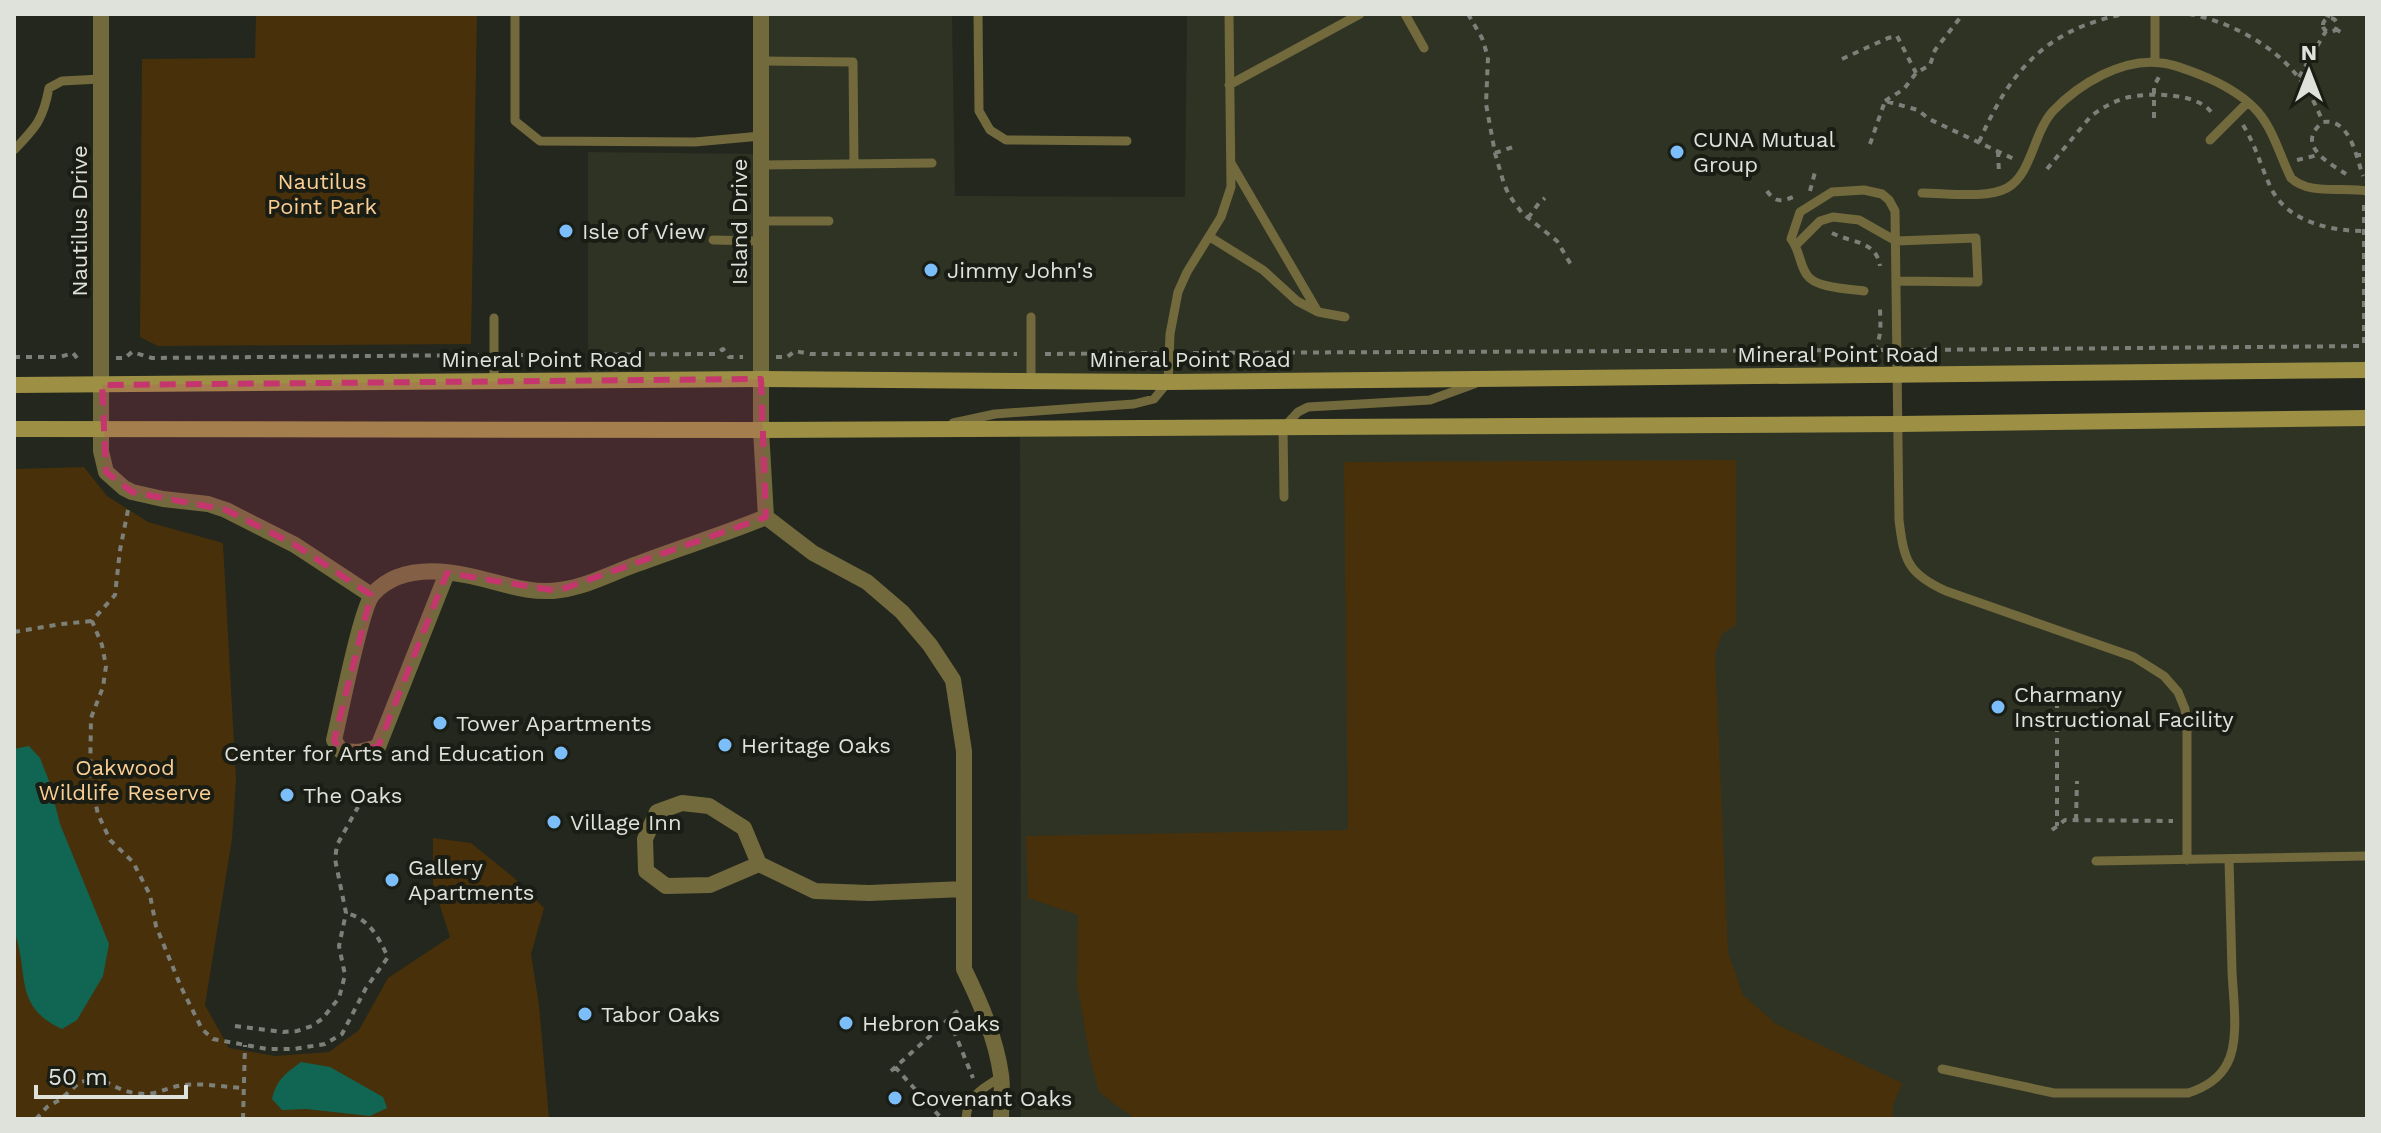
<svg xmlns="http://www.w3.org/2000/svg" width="2381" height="1133" viewBox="0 0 2381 1133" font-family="'Work Sans',sans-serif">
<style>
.built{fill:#2e3324}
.green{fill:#48300b}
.water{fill:#116653}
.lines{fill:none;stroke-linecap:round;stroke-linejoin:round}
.path{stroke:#7d8078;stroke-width:4;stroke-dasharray:6 6;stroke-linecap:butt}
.service{stroke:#72693d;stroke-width:9}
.minor{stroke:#72693d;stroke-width:16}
.tertiary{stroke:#72693d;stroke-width:16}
.secondary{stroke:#9d9045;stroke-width:16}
.marked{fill:#c6366e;fill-opacity:0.2;stroke:#c6366e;stroke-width:6;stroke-dasharray:16 10;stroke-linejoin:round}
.poi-dot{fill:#7cbef9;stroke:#1a1d14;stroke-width:3}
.labels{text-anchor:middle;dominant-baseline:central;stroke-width:8;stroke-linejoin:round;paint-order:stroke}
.poi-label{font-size:22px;fill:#dfe1db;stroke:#1a1d14;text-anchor:start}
.park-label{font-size:22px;fill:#fbcf94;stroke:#1a1d14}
.street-label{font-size:22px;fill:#dfe1db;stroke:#1a1d14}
</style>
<rect width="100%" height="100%" fill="#23271d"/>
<path class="built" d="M761 14H952L955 196 1185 197 1187 14H2367V370L588 381V152L761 154Z
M2367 418V1119H1021L1020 429Z"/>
<path class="green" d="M256 14H477L471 344 158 346 140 337 142 59 255 58Z
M1736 460V625L1722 634 1715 654 1728 953 1743 995 1776 1024 1902 1083 1893 1106 1892 1119H1135L1099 1092 1090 1058 1077 984 1078 915 1028 898 1026 836 1348 830 1344 462Z
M84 467 107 496 148 522 223 543 236 780 232 839 205 1005 229 1048 275 1056 329 1052 359 1030 388 978 450 937 433 884V838L471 843 512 876 544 908 531 954 539 1005 549 1119H14V469Z"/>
<path class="water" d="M29 746 40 758 49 781 60 824 109 944 103 976 77 1020 62 1029C12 1006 30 973 14 931V749Z
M301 1062 330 1067 383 1097 387 1108 370 1116 306 1109 282 1110 272 1099C277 1079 285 1074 301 1062Z"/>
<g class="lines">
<path class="path" d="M1468 14 1482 38 1488 57 1486 104 1495 153 1504 184 1509 195 1522 213 1557 241 1573 268
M2189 14C2228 21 2274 45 2298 77 2309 90 2316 106 2323 122
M2325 14 2333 18 2335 14
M2323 25a7 7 0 1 1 14 0a7 7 0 1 1-14 0Z
M2335 29 2345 34
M1842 59 1888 38 1897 36 1916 73
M2299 77 2326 31
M1885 101 1904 89 1916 73 1930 65 1935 50 1963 14
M2154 118V86L2160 75
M2243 125C2256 146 2261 167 2271 188 2287 222 2331 231 2364 231
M1979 142C2010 71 2045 30 2124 14
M1870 144 1885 101 1918 110 1929 119 2014 159
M1998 151 1999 174
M1495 153 1513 147
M2355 155H2367
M2297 160 2318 155
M2047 169 2091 116C2102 108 2112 102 2125 98 2148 92 2204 92 2214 117
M2346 174C2327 162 2295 144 2323 122 2350 118 2356 156 2363 176
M1767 191C1776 204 1783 201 1796 196
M1810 191 1815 172
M2364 205V346
M1528 218 1539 203 1545 198
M1832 233C1851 243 1876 240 1880 266
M1873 350C1883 339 1880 321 1880 307
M1909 350 2367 346
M1181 353 1885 350
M1045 354 1157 353
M505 355 715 354 723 349 729 357H743
M14 357H60L73 353 77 358H83
M776 357H787L795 351 810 354H1017
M116 358H125L132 352 152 358 481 355
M128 510 120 550 115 595 92 621 102 645 106 666 103 687 91 718 90 780 98 814 110 840 133 862 150 895 156 926 181 987 202 1029 213 1039 267 1049H294L325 1044 342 1034 366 988 388 957C378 937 370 919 346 913
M14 632 62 624 92 621
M2057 702V826
M2076 820 2077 781
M2052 830 2065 820 2173 821
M949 1019 973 1078
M235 1026 283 1032 297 1031 312 1026 322 1019 339 998 345 975 339 946 346 913 335 859 337 845 358 807
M895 1067 942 1119
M891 1071 961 1008
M36 1119 47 1107 61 1099 80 1082 100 1078C115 1088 135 1097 154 1093 165 1090 174 1086 185 1085 204 1083 224 1087 243 1088
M243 1119 245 1045"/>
<path class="service" d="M515 14V121L540 141 695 142 761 136
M978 14 979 111 990 130 1006 140 1127 141
M1405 14 1424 48
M2155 14V62
M761 61 853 62 854 164
M1229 85 1360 14
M2210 140 2247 103
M14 150C36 127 43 120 49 88L62 81 101 79
M1231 163 1318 312
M761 165 932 163
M1922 193C1945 193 1987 199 2007 188 2032 174 2033 133 2053 111 2079 84 2123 57 2162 63 2178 65 2193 72 2208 78 2226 86 2245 97 2258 112 2274 131 2280 156 2291 178 2310 196 2343 186 2367 191
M761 221H829
M1210 237 1263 270 1297 301 1318 312 1345 317
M713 240 761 241
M1796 245 1820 221 1833 217 1859 220 1896 241 1976 238 1978 282 1896 281
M1864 291C1849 289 1815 288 1807 275 1799 264 1800 250 1791 239L1800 212 1832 192 1864 190 1882 194 1889 200 1895 211 1899 520C1904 561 1908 574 1946 591L2134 657 2164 676 2178 692 2185 709 2187 730V860
M1031 317V381
M494 382V318
M953 423 995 414 1134 404 1154 399 1168 382 1170 334 1178 292 1187 272 1221 217 1231 187 1229 14
M1284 497 1283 428 1298 412 1308 407 1430 400 1474 384
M2096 861 2367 856
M1942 1069 2054 1093H2188C2204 1088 2219 1079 2227 1064 2240 1041 2233 997 2232 971 2231 934 2230 897 2229 859
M966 1119C967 1096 983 1088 1001 1077"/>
<path class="minor" d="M101 14V451L106 472 124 488 132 492 163 499 208 504 226 510 295 545 371 595
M761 430 766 517 813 553 867 582 902 612 930 645 953 680 964 751V969C980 1002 996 1038 1001 1075 1003 1089 1001 1105 1001 1119
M447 573 378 747 359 752 341 751 334 740C340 716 361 607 373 594 397 567 438 569 470 576 499 582 530 595 560 590 589 586 613 572 640 563 682 547 725 534 766 517
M682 803 709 806 744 828 759 864 710 885 666 886 646 871 645 839 657 812Z
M759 864 815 891 869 893 964 889"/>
<path class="tertiary" d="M761 14V430"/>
<path class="secondary" d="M14 385 761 379 1168 382 2367 370
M14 429 761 430 1899 424 2367 418"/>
</g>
<path class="marked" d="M761 379 766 517 557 591 447 573 378 747 341 751 334 740 371 595 295 545 226 510 132 492 106 472 102 385Z"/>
<g class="poi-dot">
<circle cx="1677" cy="152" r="8"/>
<circle cx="566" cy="231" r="8"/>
<circle cx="931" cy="270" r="8"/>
<circle cx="1998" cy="707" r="8"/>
<circle cx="440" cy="723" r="8"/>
<circle cx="725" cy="745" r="8"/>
<circle cx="561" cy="753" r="8"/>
<circle cx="287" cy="795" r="8"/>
<circle cx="554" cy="822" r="8"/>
<circle cx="392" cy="880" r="8"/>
<circle cx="585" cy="1014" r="8"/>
<circle cx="846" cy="1023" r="8"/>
<circle cx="895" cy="1098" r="8"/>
</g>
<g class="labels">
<g class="poi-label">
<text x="1693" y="139">CUNA Mutual<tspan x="1693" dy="25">Group</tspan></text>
<text x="582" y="231">Isle of View</text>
<text x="947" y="270">Jimmy John's</text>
<text x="2014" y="694">Charmany<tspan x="2014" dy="25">Instructional Facility</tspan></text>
<text x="456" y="723">Tower Apartments</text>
<text x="741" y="745">Heritage Oaks</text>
<text x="545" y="753" text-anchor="end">Center for Arts and Education</text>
<text x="303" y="795">The Oaks</text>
<text x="570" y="822">Village Inn</text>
<text x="408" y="867">Gallery<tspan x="408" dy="25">Apartments</tspan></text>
<text x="601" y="1014">Tabor Oaks</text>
<text x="862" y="1023">Hebron Oaks</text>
<text x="911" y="1098">Covenant Oaks</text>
</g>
<g class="park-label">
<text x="322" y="181">Nautilus<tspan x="322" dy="25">Point Park</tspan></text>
<text x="125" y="767">Oakwood<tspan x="125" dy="25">Wildlife Reserve</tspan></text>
</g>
<g class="street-label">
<text transform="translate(79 221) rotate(-90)">Nautilus Drive</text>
<text transform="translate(739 222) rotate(-90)">Island Drive</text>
<text x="1838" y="354">Mineral Point Road</text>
<text x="542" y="359">Mineral Point Road</text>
<text x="1190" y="359">Mineral Point Road</text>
</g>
</g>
<rect width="2381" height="1133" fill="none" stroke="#dfe1db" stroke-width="32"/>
<g transform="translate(2309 72)" stroke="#1a1d14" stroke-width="6" paint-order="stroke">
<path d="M0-6L14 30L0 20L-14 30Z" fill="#dfe1db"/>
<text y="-12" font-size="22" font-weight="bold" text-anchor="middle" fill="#dfe1db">N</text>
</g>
<path d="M36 1085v12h150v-12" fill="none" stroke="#dfe1db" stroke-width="4"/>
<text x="48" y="1085" font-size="24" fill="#dfe1db" stroke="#1a1d14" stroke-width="6" paint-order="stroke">50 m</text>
</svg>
